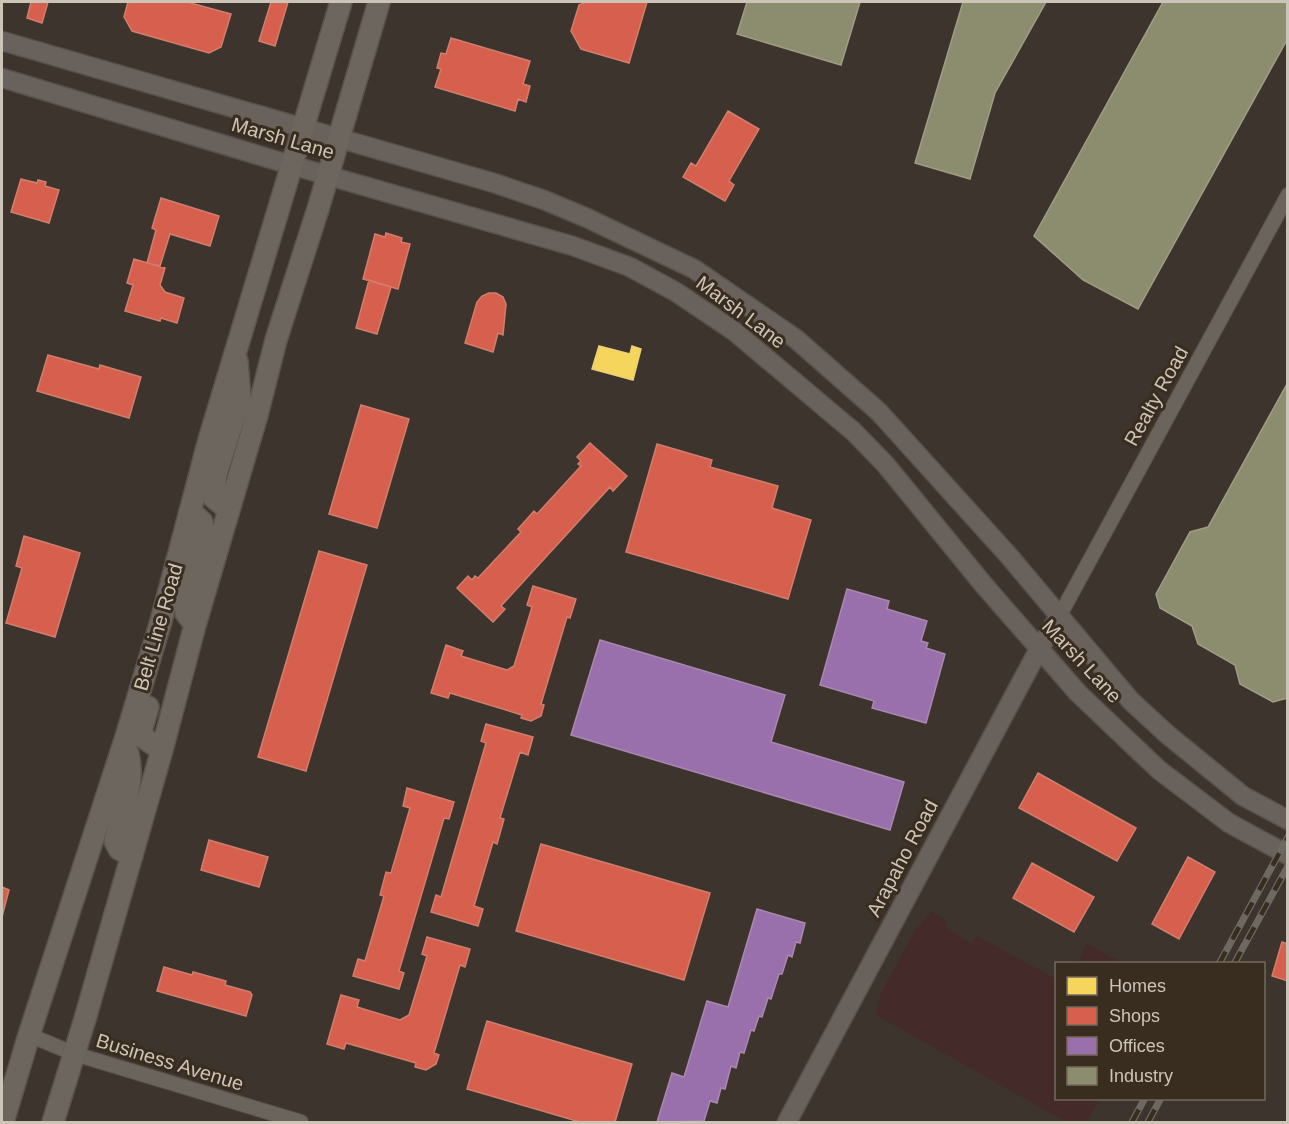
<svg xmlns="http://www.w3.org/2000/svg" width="1289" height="1124" viewBox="0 0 1289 1124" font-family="Helvetica,sans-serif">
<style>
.green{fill:#442b29}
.homes{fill:#f6d55c;stroke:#ead078;stroke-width:1.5}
.shops{fill:#d6604d;stroke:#d37e6d;stroke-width:1.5}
.offices{fill:#9970ab;stroke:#a989af;stroke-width:1.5}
.industry{fill:#8c8c6e;stroke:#a09d84;stroke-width:1.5}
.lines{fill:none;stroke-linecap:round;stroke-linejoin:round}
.street-casing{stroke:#57514c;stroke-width:16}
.secondary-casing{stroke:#57514c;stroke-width:21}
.primary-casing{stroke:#5a524b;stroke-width:24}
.street{stroke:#6b645d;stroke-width:14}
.secondary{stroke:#69625c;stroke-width:18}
.primary{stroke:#6c665f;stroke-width:21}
.rail-casing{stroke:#6e6862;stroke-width:7}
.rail{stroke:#392d1f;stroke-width:4.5;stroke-dasharray:14;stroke-linecap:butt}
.labels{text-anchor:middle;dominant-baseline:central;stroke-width:6;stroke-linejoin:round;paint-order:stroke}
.street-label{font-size:20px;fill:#cdc4b8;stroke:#392d1f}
</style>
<rect width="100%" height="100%" fill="#3d352d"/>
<path class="green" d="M931 911 946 921 945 927 971 943 978 936 1056 979V1098L1100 1099 1086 1122H1066L876 1015 881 993 914 932Z
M1087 944 1123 963H1077Z"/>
<path class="homes" d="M599 346 630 354 632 346 641 349 633 380 592 369Z"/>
<path class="shops" d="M31 2H48L42 23 27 18Z
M128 2H187L231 14 221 47 209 53 132 31 124 17Z
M271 2H288L275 46 259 41Z
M586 2H647L629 63 581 49 571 31 579 5Z
M451 38 530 61 523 84 530 86 526 102 518 99 515 111 435 87 441 69 437 68 441 53 446 54Z
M728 111 759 129 729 181 734 185 725 201 683 177 691 163 696 166Z
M21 179 37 183 38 180 46 182 45 186 59 190 49 223 11 212Z
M161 198 219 216 210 246 170 234 160 266 147 263 156 230 152 228Z
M386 233 402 238 401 242 410 244 398 289 363 279 375 234 385 237Z
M134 259 165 268 160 285 165 292 184 298 177 323 161 318 160 321 125 311 133 285 127 283Z
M369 280 391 287 377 334 356 328Z
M489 293H496L503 297 506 304 503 335 498 333 493 352 465 343 477 302 482 296Z
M48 355 99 369 100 365 141 377 129 418 37 391Z
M361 405 409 419 377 528 329 514Z
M590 443 627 476 613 491 610 487 501 606 505 609 493 622 457 588 468 576 472 580 475 576 478 578 521 532 518 529 534 511 537 514 581 466 578 464 581 461 577 457Z
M657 444 712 460 710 467 778 486 772 508 811 520 788 599 626 552Z
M24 536 80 553 55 637 6 623 22 568 16 566Z
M319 551 367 565 306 771 258 757Z
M533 586 576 599 570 618 567 617 541 704 544 705 541 716 531 721 521 718 522 715 450 693 448 698 431 693 446 645 463 651 461 656 507 670 514 666 532 607 527 605Z
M486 724 533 737 528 755 520 752 500 818 504 819 497 844 493 842 474 906 483 909 478 926 431 912 436 895 441 897 486 743 481 741Z
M1038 773 1136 828 1117 861 1019 808Z
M407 788 454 802 449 819 444 818 399 971 404 973 399 989 353 976 358 959 365 961 384 896 380 895 386 872 391 873 410 808 403 806Z
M209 840 268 857 259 887 201 870Z
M541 844 710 893 684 980 516 931Z
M1188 857 1215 872 1179 939 1152 924Z
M1032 863 1094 897 1074 932 1013 898Z
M2 887 9 890 2 917Z
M427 937 470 949 465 967 460 965 434 1053 439 1055 436 1064 426 1070 415 1067 416 1063 346 1043 344 1049 327 1044 341 995 359 1000 357 1007 400 1020 409 1015 427 956 422 954Z
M1282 942 1288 944V981L1272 976Z
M164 967 192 975 193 972 226 981 225 985 250 992 252 995 246 1016 157 991Z
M487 1021 632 1064 615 1122H580L467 1089Z"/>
<path class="offices" d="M847 589 889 601 887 609 927 621 921 641 928 643 926 648 945 654 926 723 872 708 874 701 820 685Z
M600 640 785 695 771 742 904 782 890 830 571 735Z
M757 909 805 923 800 943 796 942 792 957 788 955 782 974H779L771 999 768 998 762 1017 759 1016 754 1031 751 1030 744 1053 740 1052 736 1068 731 1066 725 1089 721 1088 717 1103 710 1101 704 1121 657 1122 672 1073 684 1077 707 1001 728 1007Z"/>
<path class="industry" d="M747 2H860L841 65 737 34Z
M963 2H1046L995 93 970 179 915 163Z
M1163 2H1288V38L1138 309 1083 280 1034 236Z
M1287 384 1288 698 1273 702 1240 684 1235 665 1198 644 1192 626 1160 608 1156 594 1190 532 1208 527Z"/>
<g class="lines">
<g class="street-casing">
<path id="street" d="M1060 615 1288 195
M29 1035 75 1054 301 1122"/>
</g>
<g class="secondary-casing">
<path id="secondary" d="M2 41 494 183 544 200 587 218 694 269 796 339 879 412 1009 556 1131 701 1168 735 1243 796 1288 820
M2 78 291 165 573 246 630 267 676 292 734 331 854 432 886 465 983 584 1078 693 1159 770 1229 823 1288 855
M787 1122 1039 649 1060 615"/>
</g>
<g class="primary-casing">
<path id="primary" d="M229 510 213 497 216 474 240 399 237 361
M190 511 202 522 203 529 185 600 186 613 195 625
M148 707 141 731 144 738 162 750
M126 747C137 777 123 810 115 841L119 849 132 856
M3 1122 29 1035 126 737 161 621 209 440 341 2
M53 1122 85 1019 162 750 195 625 257 415 276 340 318 209 379 2"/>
</g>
<use href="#street" class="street"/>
<use href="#secondary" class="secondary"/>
<use href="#primary" class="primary"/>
<g class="rail-casing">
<path id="rail" d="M1219 964 1288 837
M1234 964 1288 866
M1132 1122 1145 1098
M1148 1122 1161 1098"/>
</g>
<use href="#rail" class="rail"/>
</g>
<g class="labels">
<g class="street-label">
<text transform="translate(283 138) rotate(16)">Marsh Lane</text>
<text transform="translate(741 312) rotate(37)">Marsh Lane</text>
<text transform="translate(1156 396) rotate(-61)">Realty Road</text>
<text transform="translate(158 627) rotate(-74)">Belt Line Road</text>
<text transform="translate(1082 661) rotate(47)">Marsh Lane</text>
<text transform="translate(902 858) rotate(-62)">Arapaho Road</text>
<text transform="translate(170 1062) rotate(17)">Business Avenue</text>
</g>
</g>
<rect width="1289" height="1124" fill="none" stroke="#cdc4b8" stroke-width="6"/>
<rect x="1055" y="962" width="210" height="138" fill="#392d1f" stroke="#74695c" stroke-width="1.5"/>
<rect x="1067" y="977" width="30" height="18" fill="#f6d55c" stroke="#74695c" stroke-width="1.5"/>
<text x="1109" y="992" font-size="18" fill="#cdc4b8">Homes</text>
<rect x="1067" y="1007" width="30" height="18" fill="#d6604d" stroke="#74695c" stroke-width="1.5"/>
<text x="1109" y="1022" font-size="18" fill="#cdc4b8">Shops</text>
<rect x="1067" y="1037" width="30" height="18" fill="#9970ab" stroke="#74695c" stroke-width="1.5"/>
<text x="1109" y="1052" font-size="18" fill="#cdc4b8">Offices</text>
<rect x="1067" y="1067" width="30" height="18" fill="#8c8c6e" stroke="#74695c" stroke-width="1.5"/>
<text x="1109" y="1082" font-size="18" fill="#cdc4b8">Industry</text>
</svg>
